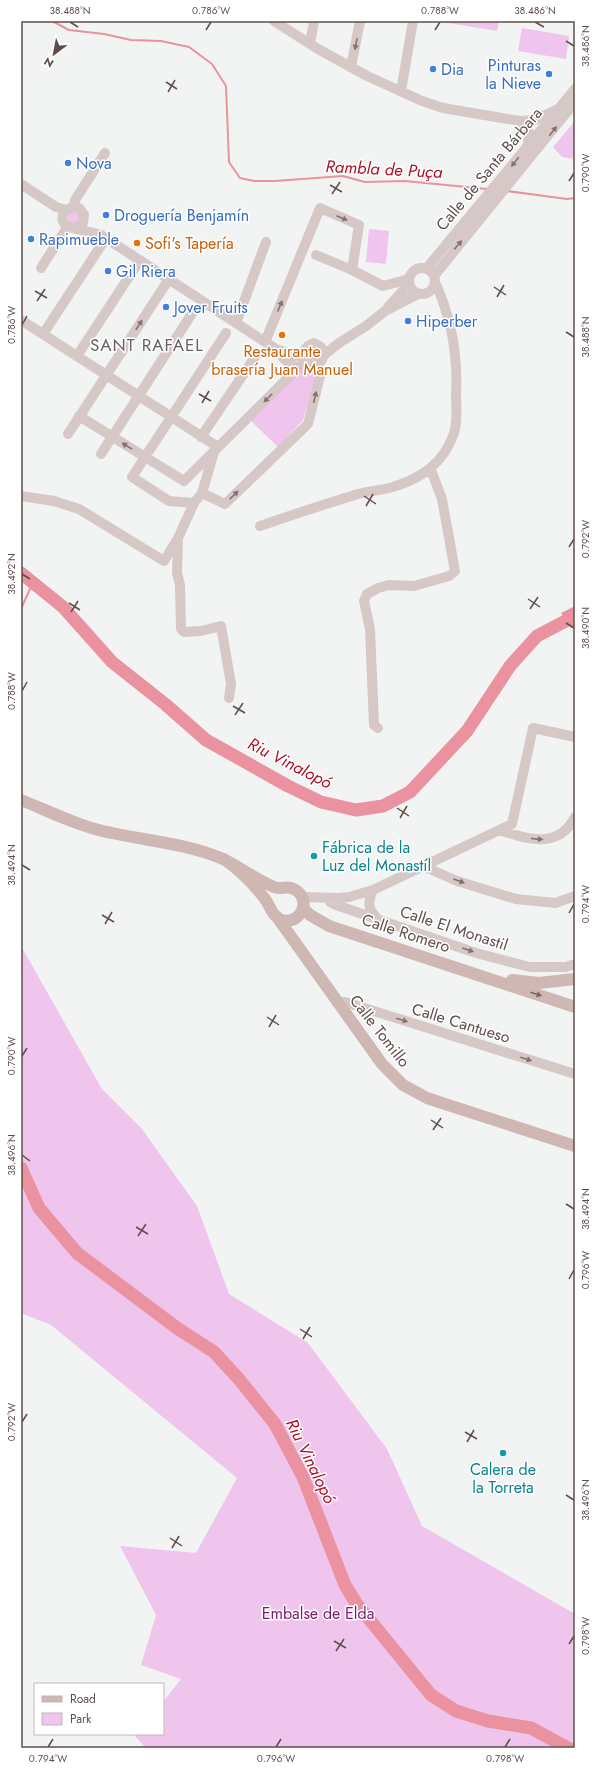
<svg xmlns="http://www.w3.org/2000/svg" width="596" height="1769" viewBox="0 0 596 1769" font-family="Jost,sans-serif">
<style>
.green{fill:#efc4ed}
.water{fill:#ea929f}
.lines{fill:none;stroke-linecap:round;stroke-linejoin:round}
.stream{stroke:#ea929f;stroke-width:2}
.river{stroke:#ea929f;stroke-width:13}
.minor{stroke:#d6c8c7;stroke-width:10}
.major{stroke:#cfb7b3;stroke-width:12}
.oneway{fill:#837270}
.oneway2{fill:#7b6864}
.ticks{fill:none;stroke:#5f4d4a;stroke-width:1.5}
.shop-dot{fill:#3f7fe0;stroke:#fff;stroke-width:1.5}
.food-dot{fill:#e8710a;stroke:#fff;stroke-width:1.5}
.culture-dot{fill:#0f9aa8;stroke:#fff;stroke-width:1.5}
.labels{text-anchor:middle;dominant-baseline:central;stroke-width:3;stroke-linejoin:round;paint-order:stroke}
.shop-label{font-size:16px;fill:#366cbe;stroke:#fff;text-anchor:start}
.street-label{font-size:16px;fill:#5f4d4a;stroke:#fff}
.food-label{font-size:16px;fill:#c56008;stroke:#fff;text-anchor:start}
.culture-label{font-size:16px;fill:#0d838f;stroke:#fff;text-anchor:start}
.park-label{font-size:16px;fill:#801b72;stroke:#fff}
.water-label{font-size:17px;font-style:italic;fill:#ab1127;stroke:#fff}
.neighbourhood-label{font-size:17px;letter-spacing:1px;fill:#67605f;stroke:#fff}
.neatline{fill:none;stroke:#5f4d4a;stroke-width:1.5}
.ticks-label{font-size:10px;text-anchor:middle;fill:#5f4d4a}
</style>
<rect width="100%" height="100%" fill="#f2f4f4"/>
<path class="green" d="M436 21H499L497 31Z
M522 28 569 36 566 59 518 51Z
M575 121V159L562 157 553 147Z
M68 218a6 6 0 1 1 12 0a6 6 0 1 1-12 0Z
M369 229 389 231 386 264 366 262Z
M305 365 312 368H316L317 373 303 420 278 447 251 421Z
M21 946 102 1089 142 1129 197 1206 229 1294 308 1343 387 1449 422 1526 575 1614V1748H146L133 1734H163V1702L181 1679 141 1665 156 1615 120 1546 196 1553 237 1478 51 1325 21 1313Z"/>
<path class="water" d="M575 606V627L571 628 561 613Z"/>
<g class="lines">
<path class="stream" d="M52 21 69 30 104 34 131 40 161 41 189 47 212 64 226 86 229 162 240 178 254 181H275L343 176 365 182 405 181 487 189
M507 191 567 199 575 198
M21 609 33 582"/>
<path class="river" d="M21 573 63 607 112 662 165 704 206 740 288 786 321 802 356 810 383 806 410 792 467 731 510 666 537 636 575 616
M21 1168 39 1208 77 1253 177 1328 214 1352 238 1378 275 1424 303 1477 345 1585 356 1603 431 1695 456 1711 488 1721 531 1728 568 1748"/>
<path class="minor" d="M274 21 318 49 367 76 422 101 443 108 520 121 535 120 560 108
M310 44 314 21
M351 67 360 21
M401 91 413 21
M520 121 529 132 528 145
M21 184 56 207 66 210
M73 207 75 200 105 153
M76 228 83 223 84 215 79 208C67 204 56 218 67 226 70 228 96 233 101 235L276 349 296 356 304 357
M316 255 352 270 383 286 409 279
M409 281a13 13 0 1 1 26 0a13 13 0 1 1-26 0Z
M41 268 68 226
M426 269 575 89
M434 276 575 102
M388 307 409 284
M21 320 218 447
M236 323 266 242
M43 334 106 238
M265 342 320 208 359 225 352 270
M276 349 284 359 297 369
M324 355 321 347 314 343 308 346C302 351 303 357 308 362L318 363 322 360 324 355 339 343 366 326 385 311 418 294
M77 356 140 260
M79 416 184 481 306 360
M68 434 169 279
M201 437 257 354
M101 454 193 312
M202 493 225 504 308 424 321 372 318 363
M21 496 54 501 79 509 164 561 178 538 194 503 202 493 214 452
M194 503 169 501 132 477 226 333
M260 526C292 515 325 504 358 494 370 491 382 490 393 487 422 478 444 463 454 433 458 421 456 406 456 394 458 356 451 317 435 282
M178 538 177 573 180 585 181 629 184 632 201 631 221 626 231 684 229 698
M378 728 374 725 370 629 364 601 367 594 378 588 389 585 414 586 449 576 455 571 442 499 431 470
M500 830C527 840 559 849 575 817
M423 866 457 881 516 899 555 903 575 896
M373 890C368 901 367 909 377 918
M302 897 338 898 349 897 373 890 512 824 533 728 575 737
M328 898 330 902 336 905 476 953 530 967H566L575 964
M338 1003 345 1002 575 1074"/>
<path class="major" d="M21 800C51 812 80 827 112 833 149 841 188 844 223 859 237 865 269 888 279 888 284 888 287 887 291 888 303 891 307 905 300 914 295 921 286 923 278 918 271 914 270 905 265 899 254 884 239 870 224 859
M303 908 310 915 329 926 575 1007
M277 917 382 1064 403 1085 427 1098 442 1103 575 1146
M512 980 539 983 575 979"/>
</g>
<defs><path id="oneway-solid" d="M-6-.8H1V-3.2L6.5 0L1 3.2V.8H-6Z"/></defs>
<g class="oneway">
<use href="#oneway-solid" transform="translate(356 44) rotate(101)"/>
<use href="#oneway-solid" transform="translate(553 131) rotate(-52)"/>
<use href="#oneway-solid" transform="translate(515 162) rotate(128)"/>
<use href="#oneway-solid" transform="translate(342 218) rotate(23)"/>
<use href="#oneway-solid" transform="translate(458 245) rotate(-50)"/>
<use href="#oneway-solid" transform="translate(280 306) rotate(-67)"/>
<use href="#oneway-solid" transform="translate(139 325) rotate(-57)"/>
<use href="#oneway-solid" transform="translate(315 397) rotate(-76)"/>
<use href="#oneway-solid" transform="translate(268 398) rotate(135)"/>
<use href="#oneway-solid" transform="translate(127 446) rotate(-148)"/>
<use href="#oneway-solid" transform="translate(234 495) rotate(-44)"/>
<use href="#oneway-solid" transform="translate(537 839) rotate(5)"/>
<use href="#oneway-solid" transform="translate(459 881) rotate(20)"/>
<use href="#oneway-solid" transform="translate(468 950) rotate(19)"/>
<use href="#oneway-solid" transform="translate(402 1020) rotate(17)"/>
<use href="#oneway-solid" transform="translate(526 1059) rotate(17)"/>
</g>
<use class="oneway2" href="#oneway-solid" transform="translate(536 994) rotate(18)"/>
<path class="ticks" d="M70 22 78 27M535 22 544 27M206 30 211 22M435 30 440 22M566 41 574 46M166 82 177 89M168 92 175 80M569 181 574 173M330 185 342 192M332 194 340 182M494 287 506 295M35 291 47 298M497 297 504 285M37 301 45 289M22 325 27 316M566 332 574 337M199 394 211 401M202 403 209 391M364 496 376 504M366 506 373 494M569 547 574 539M22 574 30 579M528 599 540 607M69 603 80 610M530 609 538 597M71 612 78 601M566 623 574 628M22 691 27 682M233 706 245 713M235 715 243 703M397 808 409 816M400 818 407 806M22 865 30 870M569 913 574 904M102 915 114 922M105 924 112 912M267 1017 279 1025M269 1027 276 1015M22 1056 27 1048M431 1120 443 1128M433 1130 441 1118M22 1155 30 1161M566 1204 574 1209M136 1227 148 1234M138 1236 146 1224M569 1279 574 1270M300 1329 312 1337M303 1339 310 1327M22 1422 27 1414M465 1432 477 1439M467 1442 474 1430M566 1495 574 1500M170 1538 182 1546M172 1548 179 1536M334 1641 346 1648M569 1644 574 1636M336 1651 344 1639M48 1747 53 1739M276 1747 281 1739M505 1747 510 1739"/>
<g class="shop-dot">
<circle cx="433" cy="69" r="4"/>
<circle cx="549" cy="74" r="4"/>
<circle cx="68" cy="163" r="4"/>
<circle cx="106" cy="215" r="4"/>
<circle cx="31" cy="239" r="4"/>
<circle cx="108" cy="271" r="4"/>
<circle cx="166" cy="307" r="4"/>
<circle cx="408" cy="321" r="4"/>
</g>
<g class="food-dot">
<circle cx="137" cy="243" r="4"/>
<circle cx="282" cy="335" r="4"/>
</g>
<g class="culture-dot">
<circle cx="314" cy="856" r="4"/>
<circle cx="503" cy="1453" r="4"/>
</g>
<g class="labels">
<g class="shop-label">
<text x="541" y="65" text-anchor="end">Pinturas<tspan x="541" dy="18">la Nieve</tspan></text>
<text x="441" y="69">Dia</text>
<text x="76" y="163">Nova</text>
<text x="114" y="215">Droguería Benjamín</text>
<text x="39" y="239">Rapimueble</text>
<text x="116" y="271">Gil Riera</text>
<text x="174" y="307">Jover Fruits</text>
<text x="416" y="321">Hiperber</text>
</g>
<g class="street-label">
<text transform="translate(489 169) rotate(-50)">Calle de Santa Bárbara</text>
<text transform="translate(454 928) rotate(18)">Calle El Monastil</text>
<text transform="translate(406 933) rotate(18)">Calle Romero</text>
<text transform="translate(461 1023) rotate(17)">Calle Cantueso</text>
<text transform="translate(380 1031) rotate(52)">Calle Tomillo</text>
</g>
<g class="food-label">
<text x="145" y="243">Sofi's Tapería</text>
<text x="282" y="351" text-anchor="middle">Restaurante<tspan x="282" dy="18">brasería Juan Manuel</tspan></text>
</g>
<g class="culture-label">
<text x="322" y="847">Fábrica de la<tspan x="322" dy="18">Luz del Monastíl</tspan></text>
<text x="503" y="1469" text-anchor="middle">Calera de<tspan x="503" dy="18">la Torreta</tspan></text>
</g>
<g class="park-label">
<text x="318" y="1613">Embalse de Elda</text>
</g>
<g class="water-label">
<text transform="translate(384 169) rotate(3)">Rambla de Puça</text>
<text transform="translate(290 763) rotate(27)">Riu Vinalopó</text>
<text transform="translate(311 1461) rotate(64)">Riu Vinalopó</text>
</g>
<g class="neighbourhood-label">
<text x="147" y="345">SANT RAFAEL</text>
</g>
</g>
<rect width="596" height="1769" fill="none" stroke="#ffffff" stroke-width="44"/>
<rect x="34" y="1683" width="130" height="52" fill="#ffffff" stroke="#bfb8b7"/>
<rect x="42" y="1696" width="20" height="6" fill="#cfb7b3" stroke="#bfb8b7"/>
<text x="70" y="1703" font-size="12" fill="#5f4d4a">Road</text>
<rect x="42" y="1713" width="20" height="12" fill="#efc4ed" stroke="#bfb8b7"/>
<text x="70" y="1723" font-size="12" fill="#5f4d4a">Park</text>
<g transform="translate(54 54) rotate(212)" stroke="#ffffff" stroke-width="3" paint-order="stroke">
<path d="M0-3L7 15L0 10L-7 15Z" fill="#5f4d4a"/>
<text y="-6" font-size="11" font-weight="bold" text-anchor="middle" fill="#5f4d4a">N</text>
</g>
<rect x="22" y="22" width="552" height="1725" class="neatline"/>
<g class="ticks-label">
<text x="70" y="14">38.488°N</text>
<text x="211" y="14">0.786°W</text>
<text x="440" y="14">0.788°W</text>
<text x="535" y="14">38.486°N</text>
<text transform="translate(585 46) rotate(-90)" y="4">38.486°N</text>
<text transform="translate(585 173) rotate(-90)" y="4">0.790°W</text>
<text transform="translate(11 325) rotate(-90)" y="4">0.786°W</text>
<text transform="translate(585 337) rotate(-90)" y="4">38.488°N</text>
<text transform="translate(585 539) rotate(-90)" y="4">0.792°W</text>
<text transform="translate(11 574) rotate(-90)" y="4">38.492°N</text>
<text transform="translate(585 628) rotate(-90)" y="4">38.490°N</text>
<text transform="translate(11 691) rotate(-90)" y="4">0.788°W</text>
<text transform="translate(11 865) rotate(-90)" y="4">38.494°N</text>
<text transform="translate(585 904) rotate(-90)" y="4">0.794°W</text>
<text transform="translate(11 1056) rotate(-90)" y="4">0.790°W</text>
<text transform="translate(11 1155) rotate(-90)" y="4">38.496°N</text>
<text transform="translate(585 1209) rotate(-90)" y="4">38.494°N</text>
<text transform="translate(585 1270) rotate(-90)" y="4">0.796°W</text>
<text transform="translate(11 1422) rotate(-90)" y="4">0.792°W</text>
<text transform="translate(585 1500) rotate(-90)" y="4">38.496°N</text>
<text transform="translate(585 1636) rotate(-90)" y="4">0.798°W</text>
<text x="48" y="1762">0.794°W</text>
<text x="276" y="1762">0.796°W</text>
<text x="505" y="1762">0.798°W</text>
</g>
</svg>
